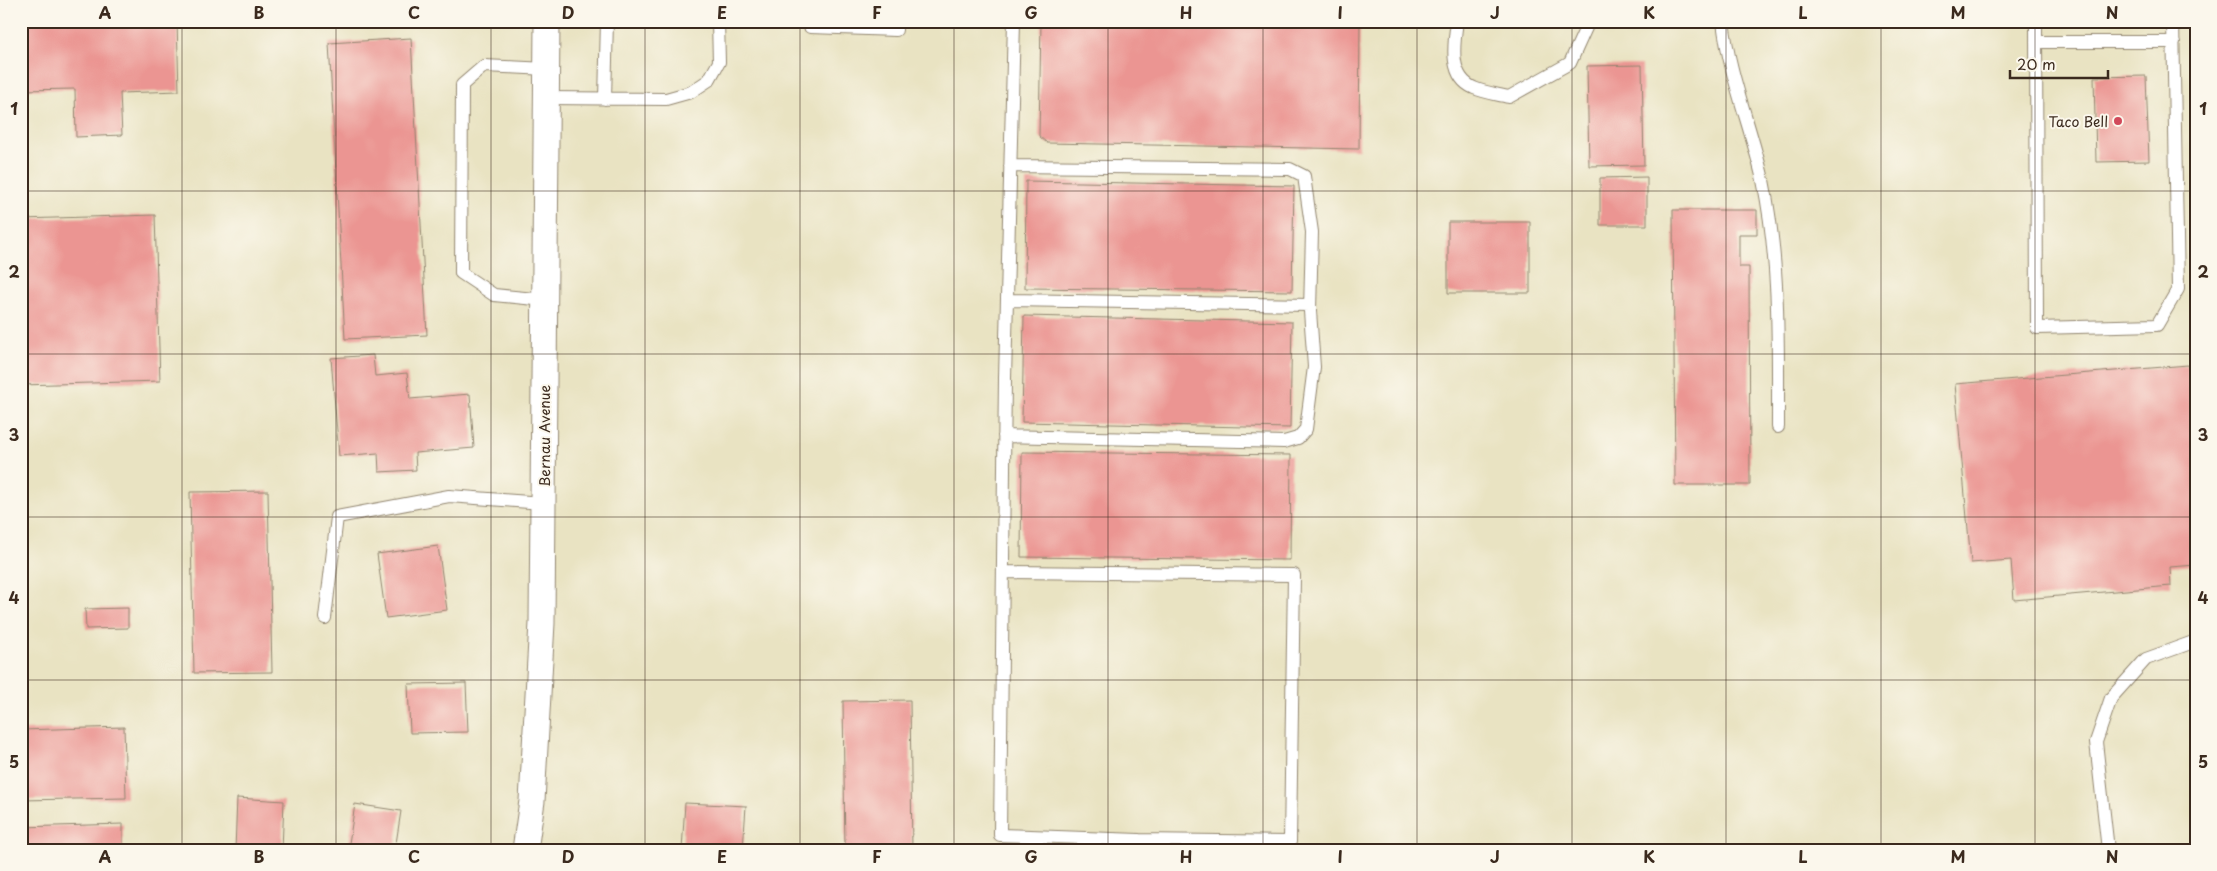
<svg xmlns="http://www.w3.org/2000/svg" width="2217" height="871" viewBox="0 0 2217 871" font-family="'Playpen Sans',sans-serif">
<style>
.building{fill:#eb9592}
.lines{fill:none;stroke-linecap:round;stroke-linejoin:round}
.service-casing{stroke:#928670;stroke-width:14}
.minor-casing{stroke:#928670;stroke-width:27}
.service{stroke:#fff;stroke-width:12}
.minor{stroke:#fff;stroke-width:25}
.grid{fill:none;stroke:#3b2a1e;stroke-width:1;stroke-opacity:0.55}
.poi-dot{fill:#d1495b;stroke:#fbf7ec;stroke-width:2}
.labels{text-anchor:middle;dominant-baseline:central;stroke-width:4;stroke-linejoin:round;paint-order:stroke}
.poi-label{font-size:14px;fill:#3b2a1e;stroke:#fbf7ec;text-anchor:end}
.street-label{font-size:14px;fill:#3b2a1e;stroke:#fbf7ec}
.neatline{fill:none;stroke:#3b2a1e;stroke-width:2}
.grid-label{font-size:16px;text-anchor:middle;font-weight:bold;fill:#3b2a1e}
</style>
<rect width="100%" height="100%" fill="#fbf7ec"/>
<filter id="ink" filterUnits="userSpaceOnUse"><feTurbulence type="fractalNoise" baseFrequency=".02" numOctaves="2"/><feDisplacementMap in="SourceGraphic" scale="10" xChannelSelector="R" yChannelSelector="G"/><feConvolveMatrix kernelMatrix="1 2 1 2 8 2 1 2 1" color-interpolation-filters="sRGB"/></filter>
<filter id="wash" filterUnits="userSpaceOnUse"><feTurbulence type="fractalNoise" baseFrequency=".0096" numOctaves="4" result="noise"/><feDisplacementMap in="SourceGraphic" scale="20" xChannelSelector="R" yChannelSelector="G"/><feGaussianBlur stdDeviation="1.12" result="paint"/><feColorMatrix in="noise" values="0 0 0 0 0 0 0 0 0 0 0 0 0 0 0 0 0 1.4 0 .05"/><feComposite in="paint" operator="in"/></filter>
<g filter="url(#wash)">
<rect width="100%" height="100%" fill="#e9e3c2"/>
<g id="blocks">
<path class="building" d="M21 21H177L179 91 120 93 122 135 76 137 75 89 21 90Z
M1041 21H1360L1359 149 1047 143 1039 136Z
M411 38 427 335 345 339 329 43Z
M1642 65 1644 165 1589 166 1587 66Z
M2146 76 2149 161 2096 162 2094 77Z
M1647 177V225H1600V178Z
M1026 181 1294 186 1292 291 1025 288Z
M1673 210H1757V234H1739V267H1749L1750 485H1675Z
M155 215 160 381 21 385V219Z
M1448 222H1530V293H1448Z
M1024 316 1292 322 1290 428 1022 422Z
M373 355 375 376 407 373 410 399 470 394 474 448 415 453 416 470 379 472 378 453 339 456 331 358Z
M2188 365 2196 458V565L2170 567 2171 586 2014 600 2011 560 1971 563 1955 384Z
M1022 452 1291 455 1290 560 1021 557Z
M268 491 272 672 194 673 190 492Z
M438 546 447 610 386 618 377 554Z
M128 608V628L86 629 85 609Z
M466 683 468 732 410 733 408 684Z
M910 700 912 850H845L843 701Z
M124 727 126 798 21 800V730Z
M237 798 284 801 282 850H235Z
M685 803 746 806 743 850H682Z
M355 804 401 811 395 850H348Z
M123 824V850H21V827Z"/>
</g>
</g>
<g filter="url(#ink)">
<use href="#blocks" fill-opacity="0" stroke="#928670" stroke-width="1"/>
<g class="lines">
<g class="service-casing">
<path id="service" d="M810 21V27L896 30V21
M1014 21 1005 378 1000 835 1139 840V850
M1457 21C1454 43 1448 77 1474 88 1485 93 1497 94 1509 97L1570 63 1589 21
M1723 21C1729 75 1751 127 1763 180 1780 262 1778 344 1778 427
M2036 21 2037 328 2157 325 2178 289 2173 21
M2038 42H2174
M546 98 666 99 691 92 709 80 719 62 718 21
M605 99 607 21
M545 300 494 295 461 273 462 85 484 66 547 69
M1007 300 1310 305
M1004 436 1284 442 1298 438 1306 429 1314 367 1310 311 1312 232 1304 176 1290 169 1010 166
M1003 572 1294 575 1290 842 1139 840
M325 618 337 517 449 496 543 503
M2108 850 2096 742 2111 698 2146 659 2196 641"/>
</g>
<g class="minor-casing">
<path id="minor" d="M525 850 532 801 542 623 547 21"/>
</g>
<use href="#service" class="service"/>
<use href="#minor" class="minor"/>
</g>
</g>
<path class="grid" d="M182 21V850M336 21V850M491 21V850M645 21V850M800 21V850M954 21V850M1108 21V850M1263 21V850M1417 21V850M1572 21V850M1726 21V850M1881 21V850M2035 21V850M21 191H2196M21 354H2196M21 517H2196M21 680H2196"/>
<circle class="poi-dot" cx="2118" cy="121" r="5"/>
<g class="labels">
<g class="poi-label">
<text x="2108" y="121">Taco Bell</text>
</g>
<g class="street-label">
<text transform="translate(544 436) rotate(-90)">Bernau Avenue</text>
</g>
</g>
<rect width="2217" height="871" fill="none" stroke="#fbf7ec" stroke-width="55"/>
<path d="M2010 70v8h98v-8" fill="none" stroke="#3b2a1e" stroke-width="2.5"/>
<text x="2017" y="70" font-size="15" fill="#3b2a1e" stroke="#fbf7ec" stroke-width="4" paint-order="stroke">20 m</text>
<rect x="28" y="28" width="2162" height="816" class="neatline"/>
<g class="grid-label">
<text x="105" y="19">A</text>
<text x="259" y="19">B</text>
<text x="414" y="19">C</text>
<text x="568" y="19">D</text>
<text x="722" y="19">E</text>
<text x="877" y="19">F</text>
<text x="1031" y="19">G</text>
<text x="1186" y="19">H</text>
<text x="1340" y="19">I</text>
<text x="1495" y="19">J</text>
<text x="1649" y="19">K</text>
<text x="1803" y="19">L</text>
<text x="1958" y="19">M</text>
<text x="2112" y="19">N</text>
<text x="14" y="115">1</text>
<text x="2203" y="115">1</text>
<text x="14" y="278">2</text>
<text x="2203" y="278">2</text>
<text x="14" y="441">3</text>
<text x="2203" y="441">3</text>
<text x="14" y="604">4</text>
<text x="2203" y="604">4</text>
<text x="14" y="768">5</text>
<text x="2203" y="768">5</text>
<text x="105" y="863">A</text>
<text x="259" y="863">B</text>
<text x="414" y="863">C</text>
<text x="568" y="863">D</text>
<text x="722" y="863">E</text>
<text x="877" y="863">F</text>
<text x="1031" y="863">G</text>
<text x="1186" y="863">H</text>
<text x="1340" y="863">I</text>
<text x="1495" y="863">J</text>
<text x="1649" y="863">K</text>
<text x="1803" y="863">L</text>
<text x="1958" y="863">M</text>
<text x="2112" y="863">N</text>
</g>
</svg>
